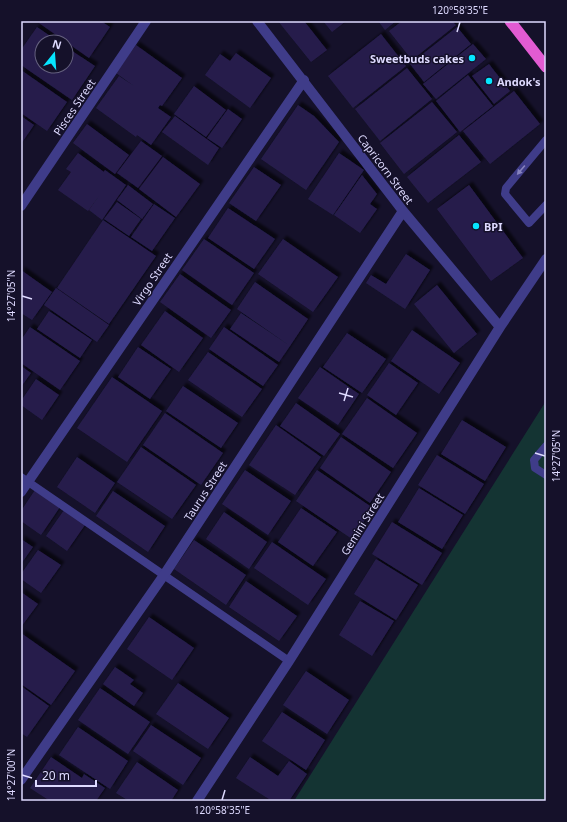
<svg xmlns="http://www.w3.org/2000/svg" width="567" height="822" viewBox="0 0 567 822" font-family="'Noto Sans',sans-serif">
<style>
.green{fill:#143433}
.building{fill:#261d4b;filter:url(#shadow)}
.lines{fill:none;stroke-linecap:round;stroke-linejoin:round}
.service{stroke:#3f3c89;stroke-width:8}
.minor{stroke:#3f3c89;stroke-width:10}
.trunk{stroke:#e25bd2;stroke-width:11}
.oneway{fill:#8783be}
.ticks{fill:none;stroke:#dedaff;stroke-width:1.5}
.poi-dot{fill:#06e5ff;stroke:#15112a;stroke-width:1.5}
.labels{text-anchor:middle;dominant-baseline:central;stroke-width:3;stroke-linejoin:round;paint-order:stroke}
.poi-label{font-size:11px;font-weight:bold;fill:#dedaff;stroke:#15112a;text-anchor:start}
.street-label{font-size:11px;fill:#dedaff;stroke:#15112a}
.neatline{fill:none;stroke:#dedaff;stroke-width:1.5}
.ticks-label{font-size:10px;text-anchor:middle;fill:#dedaff}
</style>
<defs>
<filter id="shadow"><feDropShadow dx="3.5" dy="-3.5" stdDeviation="1" flood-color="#0009"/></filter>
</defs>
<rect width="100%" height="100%" fill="#15112a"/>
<path class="green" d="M546 401V801H294Z"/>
<path class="building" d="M41 21H101L110 27 89 58 39 23Z
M278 21H304L327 50 311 62Z
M323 21H346L332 32Z
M378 21H396L385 30Z
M402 21H452L456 25 412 60 389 31Z
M37 27 59 42H42V66H66V47L95 66 72 100 21 65V50Z
M457 27 471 44 424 82 410 64Z
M381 34 406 66 353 108 328 76Z
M473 44 486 59 436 99 423 84Z
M136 45 182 78 162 106 160 105 158 108 171 117 151 145 137 135 136 137 96 108 119 76 134 86 116 73Z
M236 53 271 78 250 108 205 75 220 54 230 61Z
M489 64 510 91 494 104 472 76Z
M407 68 432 99 380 141 355 109Z
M21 70 67 102 47 131 21 113Z
M468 75 493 106 460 132 436 101Z
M194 86 226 110 206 137 174 114Z
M514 91 540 124 490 164 463 131Z
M432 102 457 132 404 174 380 143Z
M298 105 314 116 339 142 306 190 261 159Z
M228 109 242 119 222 148 207 138Z
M21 116 34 125 21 144Z
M175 116 219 148 208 165 162 132Z
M87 124 129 155 115 174 73 143Z
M459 135 481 162 428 203 407 177Z
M141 141 162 156 138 188 117 173Z
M78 153 104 172 92 188 105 170 126 185 102 220 89 210 101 193 88 211 58 190 71 172 66 169Z
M339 153 364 170 333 215 308 199Z
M163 157 200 184 176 217 139 189Z
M254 167 281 185 256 221 229 203Z
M362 175 377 194 370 204 377 209 360 233 334 215Z
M128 185 153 204 142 219 117 200Z
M469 185 523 258 491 281 437 209Z
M117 202 141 219 129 236 104 219Z
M154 204 175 218 152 251 131 237Z
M228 208 275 239 254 269 208 238Z
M103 220 156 256 109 324 57 288Z
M204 239 254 273 232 305 182 270Z
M283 239 338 277 313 312 258 274Z
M406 254 430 270 405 309 366 283 371 275 386 284Z
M21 270 52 292 32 320 21 313Z
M180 274 231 310 211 338 160 302Z
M255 282 308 319 290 346 237 309Z
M437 285 477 334 454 353 414 304Z
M56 288 109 325 97 342 44 305Z
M49 311 92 340 80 358 37 329Z
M165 311 203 338 179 372 141 345Z
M241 313 290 346 279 362 230 329Z
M30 327 80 361 60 390 21 363V340Z
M224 327 278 365 263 386 209 349Z
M412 330 460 363 439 394 391 361Z
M347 333 386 359 362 393 323 367Z
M138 347 171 369 150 399 118 377Z
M208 352 262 389 242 417 188 380Z
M389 363 418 383 396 415 367 395Z
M21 366 31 373 21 387Z
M320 367 359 394 338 425 298 398Z
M112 377 162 411 127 462 77 428Z
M36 379 59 395 42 420 21 405V401Z
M183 386 238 423 221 448 166 411Z
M367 398 417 433 393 468 342 434Z
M296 403 340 434 324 456 280 426Z
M165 413 223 453 201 485 143 445Z
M462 420 506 447 485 481 441 454Z
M276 425 321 457 295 495 249 465Z
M341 437 391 472 370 503 320 468Z
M141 447 196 485 172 519 117 482Z
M437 455 484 484 465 514 418 485Z
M77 457 115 483 95 513 57 487Z
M245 470 291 501 268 535 222 504Z
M317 470 373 508 352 539 296 501Z
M419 488 463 515 442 549 398 522Z
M35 490 60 507 41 535 21 521V511Z
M113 491 165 526 148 552 96 516Z
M301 508 337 532 313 566 278 542Z
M64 510 85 525 67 551 46 536Z
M224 512 267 542 249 569 206 539Z
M392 522 442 553 422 585 372 554Z
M21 539 33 547 21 564Z
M194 540 246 575 226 605 174 569Z
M272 542 326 579 308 605 254 568Z
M38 550 61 565 41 593 21 579V574Z
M376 559 418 585 396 620 354 594Z
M246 581 297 616 279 641 229 607Z
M21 592 38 604 21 627Z
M360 601 394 621 372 656 339 635Z
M149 617 194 648 172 680 127 649Z
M21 633 75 671 51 705 21 684Z
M115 667 134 680 130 684 143 693 134 706 103 684Z
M306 671 349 700 327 734 283 705Z
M178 683 229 718 208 749 156 714Z
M21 686 49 706 27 737 21 733Z
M100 688 150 722 128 754 78 720Z
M282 712 325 740 306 770 262 741Z
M151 725 201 758 183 785 133 751Z
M78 727 128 761 110 789 59 755Z
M51 757 82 778 84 774 105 788 96 801H50L30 788Z
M250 757 278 776 289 761 307 774 289 801H272L236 778Z
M137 762 178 790 171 801H129L116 793Z"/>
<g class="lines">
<path class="service" d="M546 140 506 188 505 194 529 223 546 205
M546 446 534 460 535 468 546 475
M21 477 289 661"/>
<path class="minor" d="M257 21 403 211 500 327
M21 206 146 21
M21 492 304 80
M21 780 164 575 403 211
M197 801 289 661 500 327 546 259"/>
<path class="trunk" d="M510 21 546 67"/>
</g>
<defs><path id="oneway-solid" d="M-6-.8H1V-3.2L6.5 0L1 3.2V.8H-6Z"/></defs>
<use class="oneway" href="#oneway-solid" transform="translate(521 170) rotate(130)"/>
<path class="ticks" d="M457 32 460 22M22 296 32 299M339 393 353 397M344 401 348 388M535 453 545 456M22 775 32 778M222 800 225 790"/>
<g class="poi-dot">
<circle cx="472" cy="58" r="4"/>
<circle cx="489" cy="81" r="4"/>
<circle cx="476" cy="226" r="4"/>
</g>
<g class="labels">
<g class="poi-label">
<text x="464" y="58" text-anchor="end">Sweetbuds cakes</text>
<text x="497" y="81">Andok's</text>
<text x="484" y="226">BPI</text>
</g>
<g class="street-label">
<text transform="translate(74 107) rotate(-56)">Pisces Street</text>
<text transform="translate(386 169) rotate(53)">Capricorn Street</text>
<text transform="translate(152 279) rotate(-56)">Virgo Street</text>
<text transform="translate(205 491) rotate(-57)">Taurus Street</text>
<text transform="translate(362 524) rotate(-58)">Gemini Street</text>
</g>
</g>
<rect width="567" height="822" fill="none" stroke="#15112a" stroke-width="44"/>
<g transform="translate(54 54) rotate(17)"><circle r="19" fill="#15112a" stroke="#65617f"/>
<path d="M0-3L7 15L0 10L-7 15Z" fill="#06e5ff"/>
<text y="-6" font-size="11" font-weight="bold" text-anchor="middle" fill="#dedaff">N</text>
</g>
<path d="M36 780v6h60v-6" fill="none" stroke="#dedaff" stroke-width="2"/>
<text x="42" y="780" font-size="12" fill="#dedaff" stroke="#15112a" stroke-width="3" paint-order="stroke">20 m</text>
<rect x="22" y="22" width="523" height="778" class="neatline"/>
<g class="ticks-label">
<text x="460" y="14">120°58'35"E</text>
<text transform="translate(11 296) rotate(-90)" y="4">14°27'05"N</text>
<text transform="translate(556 456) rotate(-90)" y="4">14°27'05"N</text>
<text transform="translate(11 775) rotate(-90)" y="4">14°27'00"N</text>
<text x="222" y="814">120°58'35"E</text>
</g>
</svg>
